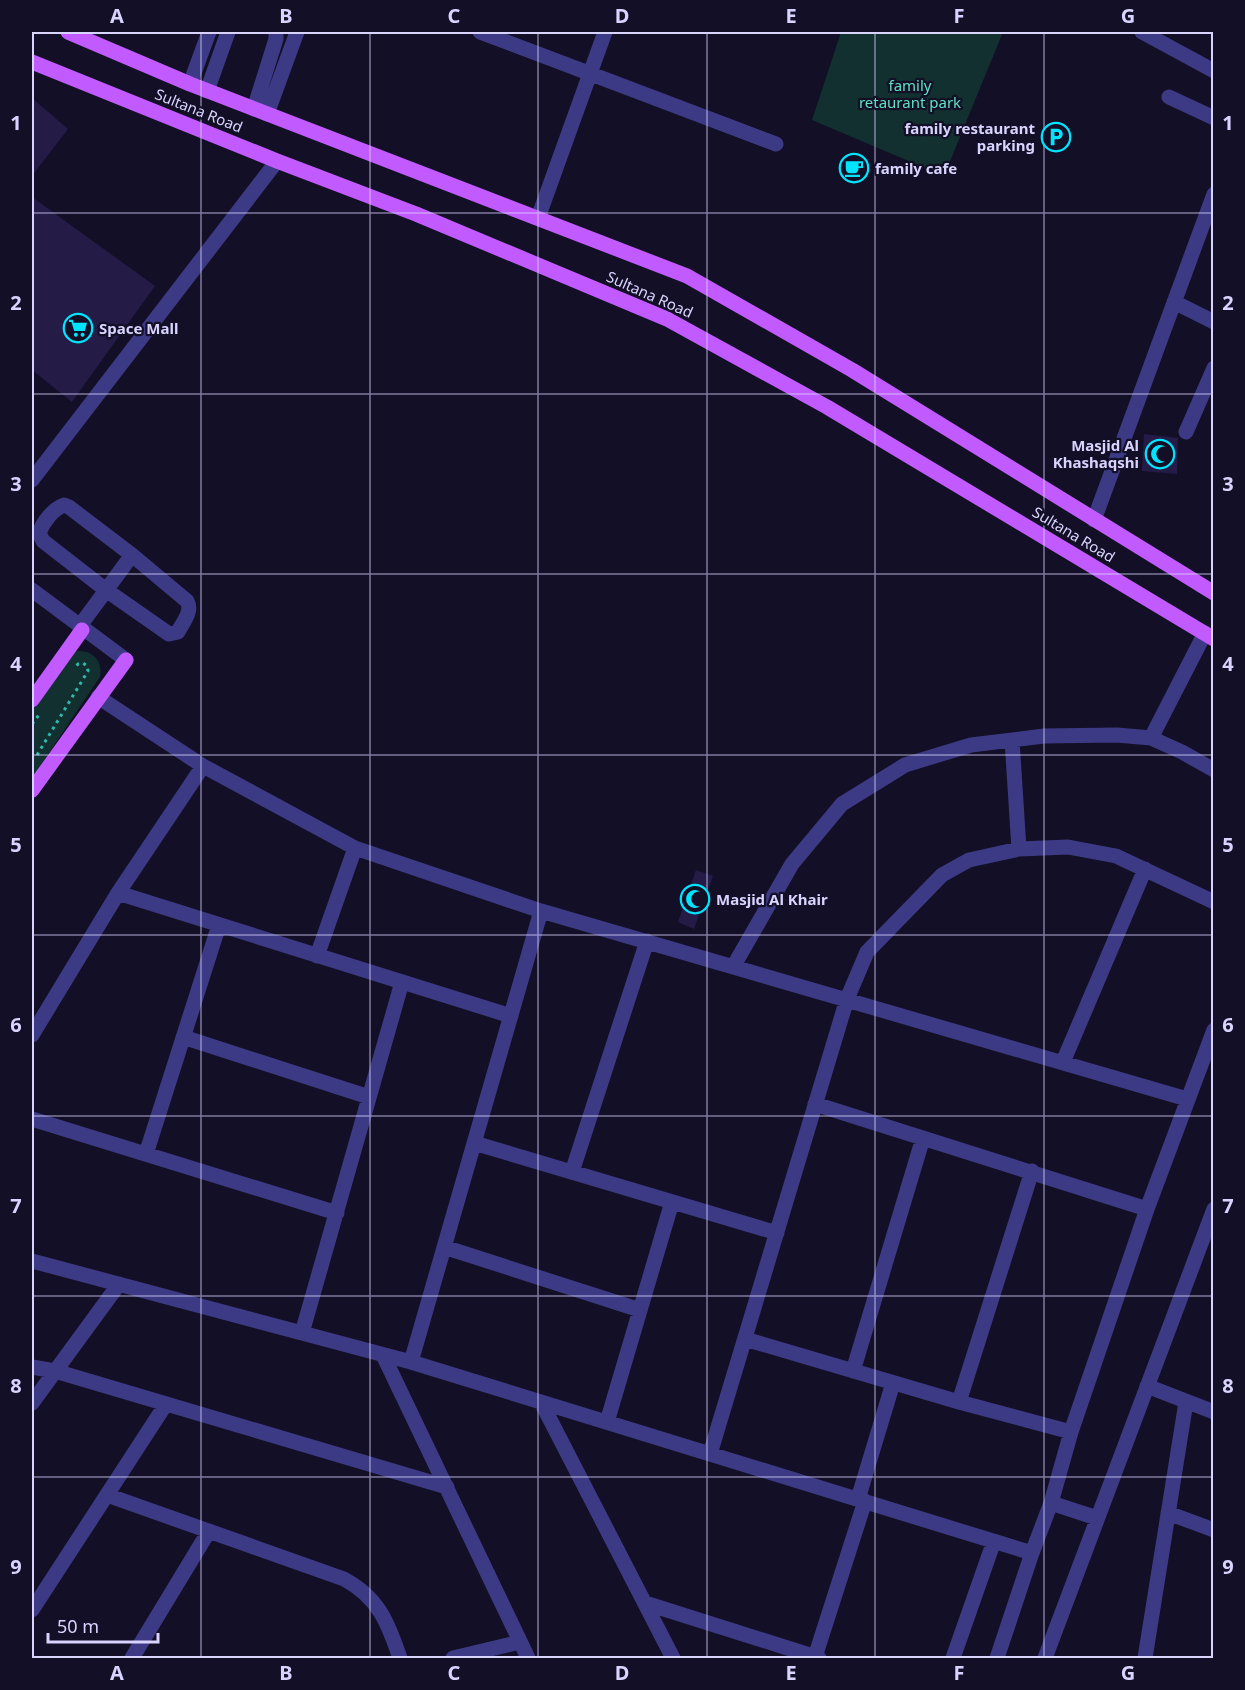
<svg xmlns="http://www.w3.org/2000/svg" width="1245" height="1690" viewBox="0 0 1245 1690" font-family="'Noto Sans',sans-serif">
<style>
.green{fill:#12302f}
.building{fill:#241b47}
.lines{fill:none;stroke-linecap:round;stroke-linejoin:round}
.path{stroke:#2fb8b0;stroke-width:3;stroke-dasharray:3 4.5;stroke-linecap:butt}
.minor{stroke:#3d3a85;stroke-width:15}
.major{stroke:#c25bff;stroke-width:15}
.grid{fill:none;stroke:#d9d4ff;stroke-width:1.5;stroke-opacity:0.55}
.labels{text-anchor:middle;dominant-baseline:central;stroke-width:4.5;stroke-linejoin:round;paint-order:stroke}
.park-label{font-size:15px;fill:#5fe0c0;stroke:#130f26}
.street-label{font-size:15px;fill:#d9d4ff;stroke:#130f26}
.poi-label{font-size:15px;font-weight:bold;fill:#d9d4ff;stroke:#130f26;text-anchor:start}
.neatline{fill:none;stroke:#d9d4ff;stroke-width:2}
.grid-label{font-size:20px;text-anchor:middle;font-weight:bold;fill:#d9d4ff}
</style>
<rect width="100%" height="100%" fill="#130f26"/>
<path class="green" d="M841 32H1003L944 176 812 120Z
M77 651C93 650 103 661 100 677L32 778V709L65 660Z"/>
<path class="building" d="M32 98 68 129 32 176Z
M32 197 155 286 72 402 32 370Z
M1144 434 1178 438 1177 474 1142 471Z
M696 870 713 876 694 929 678 922Z"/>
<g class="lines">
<path class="path" d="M32 724 41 712
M37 755 88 671 87 666 83 663 78 664 75 668"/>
<path class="minor" d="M480 32 776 144
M1142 32 1214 71
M190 84 209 32
M207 91 228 32
M1169 97 1214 118
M254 109 276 39V32
M267 114 297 32
M538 218 605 32
M1174 302 1214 322
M1186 432 1214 368
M32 480 277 161
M64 505 69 507 132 555 187 601C193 611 183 622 178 632L169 634 106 590 43 541 39 533C43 522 53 509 64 505Z
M1094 520 1214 194
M32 590 126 660
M79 627 132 555
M98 697 203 766 355 848 541 911 1187 1099
M1151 738 1205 633
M1012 740 1019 849
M118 893 511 1016
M317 956 355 848
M733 967 792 864 842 804 905 765 971 745 1044 736 1117 735 1151 738 1182 752 1214 770
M32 1035 118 893 203 766
M183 1037 369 1097
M1063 1062 1145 869
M815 1104 1147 1209
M32 1119 337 1213
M474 1143 777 1233
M146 1154 219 925
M572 1172 647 941
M444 1247 640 1310
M32 1261 411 1362 1032 1553
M302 1333 402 982
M745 1339 959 1402 1071 1432
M383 1355 528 1658
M411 1362 541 911
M32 1367 55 1371 447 1487
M853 1371 923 1138
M1147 1386 1214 1412
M541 1402 673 1658
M959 1402 1032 1171
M32 1403 119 1284
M607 1422 672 1202
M710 1454 847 999 867 952 942 875 969 860 1019 849 1068 847 1116 856 1214 902
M107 1495 344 1579C379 1598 388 1623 400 1658
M858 1499 893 1383
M1051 1503 1097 1518
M1168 1513 1214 1530
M645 1603 819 1658
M32 1610 166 1404
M815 1657 865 1501
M132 1658 209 1531
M453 1658 520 1642
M953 1658 994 1541
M997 1658 1032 1553 1051 1503 1071 1432 1147 1209 1214 1030
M1045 1658 1214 1209
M1145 1658 1186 1402"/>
<path class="major" d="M68 32 190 84 687 276 852 370 1214 593
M32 62 277 161 416 214 667 319 827 407 1214 639
M32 700 82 630
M32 790 126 660"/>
</g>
<path class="grid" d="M201 32V1658M370 32V1658M538 32V1658M707 32V1658M875 32V1658M1044 32V1658M32 213H1214M32 394H1214M32 574H1214M32 755H1214M32 935H1214M32 1116H1214M32 1296H1214M32 1477H1214"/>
<defs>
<g id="parking-ring" transform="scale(1.5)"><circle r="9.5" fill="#130f26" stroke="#00e5ff" stroke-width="1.5"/><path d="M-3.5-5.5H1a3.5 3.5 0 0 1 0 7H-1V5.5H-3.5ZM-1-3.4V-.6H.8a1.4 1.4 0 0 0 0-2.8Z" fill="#00e5ff"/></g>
<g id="cafe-ring" transform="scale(1.5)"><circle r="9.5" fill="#130f26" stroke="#00e5ff" stroke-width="1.5"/><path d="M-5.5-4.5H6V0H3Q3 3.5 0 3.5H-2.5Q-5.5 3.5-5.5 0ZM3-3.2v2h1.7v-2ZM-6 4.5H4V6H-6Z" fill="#00e5ff"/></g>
<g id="supermarket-ring" transform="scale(1.5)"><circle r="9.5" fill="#130f26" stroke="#00e5ff" stroke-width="1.5"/><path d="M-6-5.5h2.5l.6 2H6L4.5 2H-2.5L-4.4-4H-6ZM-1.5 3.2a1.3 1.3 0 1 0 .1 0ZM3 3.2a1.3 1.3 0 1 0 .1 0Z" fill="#00e5ff"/></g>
<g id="mosque-ring" transform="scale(1.5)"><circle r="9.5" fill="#130f26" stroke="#00e5ff" stroke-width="1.5"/><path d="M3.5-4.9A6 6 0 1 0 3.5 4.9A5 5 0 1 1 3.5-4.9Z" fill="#00e5ff"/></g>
</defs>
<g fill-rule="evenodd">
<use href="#parking-ring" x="1056" y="137"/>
<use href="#cafe-ring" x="854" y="168"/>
<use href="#supermarket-ring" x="78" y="328"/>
<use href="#mosque-ring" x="1160" y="454"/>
<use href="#mosque-ring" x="695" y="899"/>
</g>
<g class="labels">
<g class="park-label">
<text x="910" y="85">family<tspan x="910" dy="17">retaurant park</tspan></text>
</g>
<g class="street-label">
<text transform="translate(199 110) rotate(22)">Sultana Road</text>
<text transform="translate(650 294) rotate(24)">Sultana Road</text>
<text transform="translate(1074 534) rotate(31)">Sultana Road</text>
</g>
<g class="poi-label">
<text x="1035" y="128" text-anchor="end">family restaurant<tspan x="1035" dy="17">parking</tspan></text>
<text x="875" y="168">family cafe</text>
<text x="99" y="328">Space Mall</text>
<text x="1139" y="445" text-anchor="end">Masjid Al<tspan x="1139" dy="17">Khashaqshi</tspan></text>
<text x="716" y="899">Masjid Al Khair</text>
</g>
</g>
<rect width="1245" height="1690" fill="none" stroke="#130f26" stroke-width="66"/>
<path d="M48 1633v9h110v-9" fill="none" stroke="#d9d4ff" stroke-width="3"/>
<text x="57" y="1633" font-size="18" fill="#d9d4ff" stroke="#130f26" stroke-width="4.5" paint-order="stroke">50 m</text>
<rect x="33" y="33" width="1179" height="1624" class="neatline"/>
<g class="grid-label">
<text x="117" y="23">A</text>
<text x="286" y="23">B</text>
<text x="454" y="23">C</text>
<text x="622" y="23">D</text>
<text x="791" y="23">E</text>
<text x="959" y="23">F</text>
<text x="1128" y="23">G</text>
<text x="16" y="130">1</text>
<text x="1228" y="130">1</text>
<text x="16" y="310">2</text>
<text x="1228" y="310">2</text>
<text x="16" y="491">3</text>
<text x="1228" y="491">3</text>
<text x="16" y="671">4</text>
<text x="1228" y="671">4</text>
<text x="16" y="852">5</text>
<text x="1228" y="852">5</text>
<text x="16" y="1032">6</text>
<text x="1228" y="1032">6</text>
<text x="16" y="1213">7</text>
<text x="1228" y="1213">7</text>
<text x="16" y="1393">8</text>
<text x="1228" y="1393">8</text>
<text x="16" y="1574">9</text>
<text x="1228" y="1574">9</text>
<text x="117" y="1680">A</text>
<text x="286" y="1680">B</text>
<text x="454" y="1680">C</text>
<text x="622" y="1680">D</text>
<text x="791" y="1680">E</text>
<text x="959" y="1680">F</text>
<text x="1128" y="1680">G</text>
</g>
</svg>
